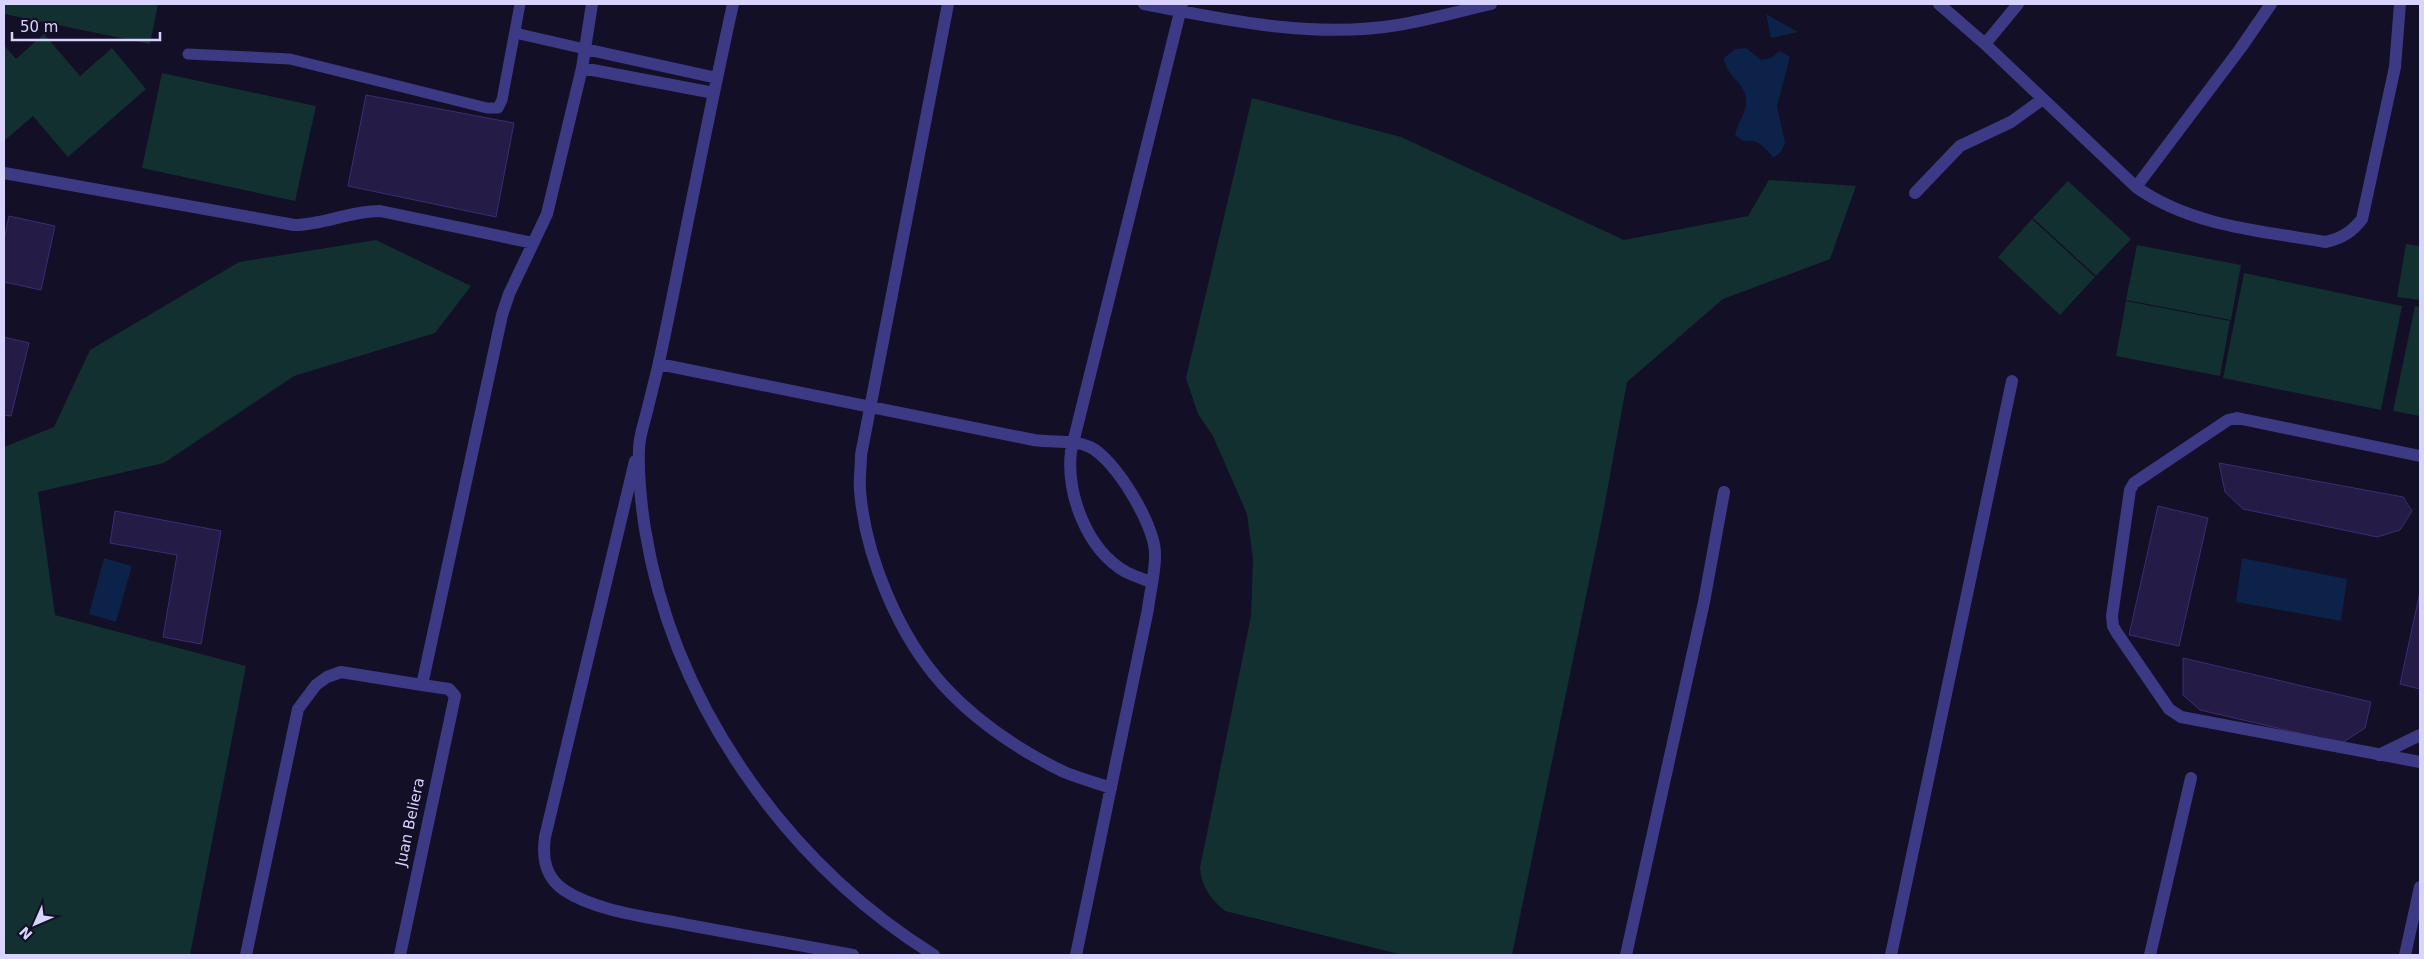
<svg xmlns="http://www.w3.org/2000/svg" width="2424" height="959" viewBox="0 0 2424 959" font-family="'DejaVu Sans',sans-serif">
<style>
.green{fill:#12302f}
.water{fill:#0c2248}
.building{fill:#241b47;stroke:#3b2d73}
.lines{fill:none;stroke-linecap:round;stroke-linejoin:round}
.service{stroke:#3d3a85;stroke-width:11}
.minor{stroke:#3d3a85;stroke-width:12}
.labels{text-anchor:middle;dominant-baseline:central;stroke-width:4;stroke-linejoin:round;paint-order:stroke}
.street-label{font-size:15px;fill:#d9d4ff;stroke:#130f26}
</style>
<rect width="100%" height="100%" fill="#130f26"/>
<path class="green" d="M4 4H158L150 44 4 14Z
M44 34 80 76 112 48 146 89 68 157 33 116 4 141V45L16 59Z
M162 73 316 106 295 201 142 168Z
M1252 98 1401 137 1624 240 1748 216 1769 180 1856 186 1830 259 1723 299 1627 382 1602 519 1512 955H1403L1225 911C1210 898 1202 888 1200 868L1251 616 1253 559 1247 514 1213 436 1198 414 1186 378Z
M2068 181 2131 239 2096 276 2033 218Z
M2032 219 2095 277 2060 315 1998 257Z
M376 240 471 286 435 333 294 376 164 463 38 492 55 615 246 666 190 955H4V447L54 427 90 350 239 262Z
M2406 244 2420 246V300L2397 297Z
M2137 245 2241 265 2231 320 2126 300Z
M2244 273 2402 306 2381 410 2223 378Z
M2126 301 2230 321 2220 376 2116 356Z
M2415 306 2420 307V416L2393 411Z"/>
<path class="water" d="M1766 14 1798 32 1771 38Z
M1746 48 1761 60 1771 58 1780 51 1790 57 1777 106 1785 143 1781 152 1774 158C1764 147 1759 139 1744 141L1735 135C1737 123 1748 111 1746 98 1744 82 1725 75 1724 58L1735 49Z
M104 558 132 566 116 622 89 614Z
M2242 558 2347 579 2341 621 2236 602Z"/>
<path class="building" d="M366 95 514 123 496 217 348 186Z
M9 216 55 226 41 290 4 282V240Z
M4 337 29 343 11 416 4 415Z
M2219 463 2403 497 2412 511 2400 530 2377 537 2243 509 2225 492Z
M2158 506 2208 518 2179 646 2129 635Z
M115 511 221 531 201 644 163 637 177 555 110 543Z
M2420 592V689L2400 684Z
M2183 658 2371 702 2365 728 2342 743 2200 710 2183 695Z"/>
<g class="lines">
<path class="service" d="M515 33 585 49
M188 54 290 59 487 108H498L502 100 520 4"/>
<path class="minor" d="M733 4C709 112 688 221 666 329 661 355 655 381 648 407 645 421 639 436 639 449 638 476 641 503 645 529 673 703 785 862 934 955
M948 4 861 455C861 467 859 478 860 490 865 556 899 637 944 686 977 722 1021 751 1064 772 1079 778 1096 783 1111 788
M1144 4C1226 20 1314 39 1398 25 1429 20 1460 11 1491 4
M1939 4 1985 44 2136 187C2191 226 2261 231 2326 242 2342 238 2352 232 2362 219L2395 67 2400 4
M1985 44 2018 4
M585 49 717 78
M582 68 714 93
M4 173 294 225C324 225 349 211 380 211L533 243
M2136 187 2240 49 2271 4
M1915 193 1960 146 2011 122 2043 99
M659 364 1034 440C1054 443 1072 439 1090 447 1115 459 1154 524 1155 552 1156 570 1150 591 1148 609L1076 955
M2420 456 2237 418 2228 420 2134 483 2130 490 2112 616 2113 626 2117 633 2169 709 2181 717 2420 762
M635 461 545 837C542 858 545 877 564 890 597 912 650 917 688 925 743 935 798 945 853 955
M1151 582C1143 579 1134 576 1126 572 1087 550 1066 494 1071 451L1182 4
M2379 755 2420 735
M246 955 298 709 316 685 327 677 341 672 422 685
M400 955 455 696 449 689 422 685 502 315 509 294 547 214 582 68 592 4
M1626 955 1704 602 1724 492
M1891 955 2012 381
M2150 955 2191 778
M2405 955 2420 887"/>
</g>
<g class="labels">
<g class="street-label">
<text transform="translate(410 822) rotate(-78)">Juan Beliera</text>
</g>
</g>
<rect width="2424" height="959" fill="none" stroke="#d9d4ff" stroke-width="10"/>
<g transform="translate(35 924) rotate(225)" stroke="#130f26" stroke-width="4" paint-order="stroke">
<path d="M0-4L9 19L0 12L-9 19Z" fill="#d9d4ff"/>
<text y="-8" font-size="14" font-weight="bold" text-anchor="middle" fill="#d9d4ff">N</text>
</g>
<path d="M12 32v8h148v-8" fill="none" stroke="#d9d4ff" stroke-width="2.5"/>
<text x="20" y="32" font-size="15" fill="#d9d4ff" stroke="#130f26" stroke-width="4" paint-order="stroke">50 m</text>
</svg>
